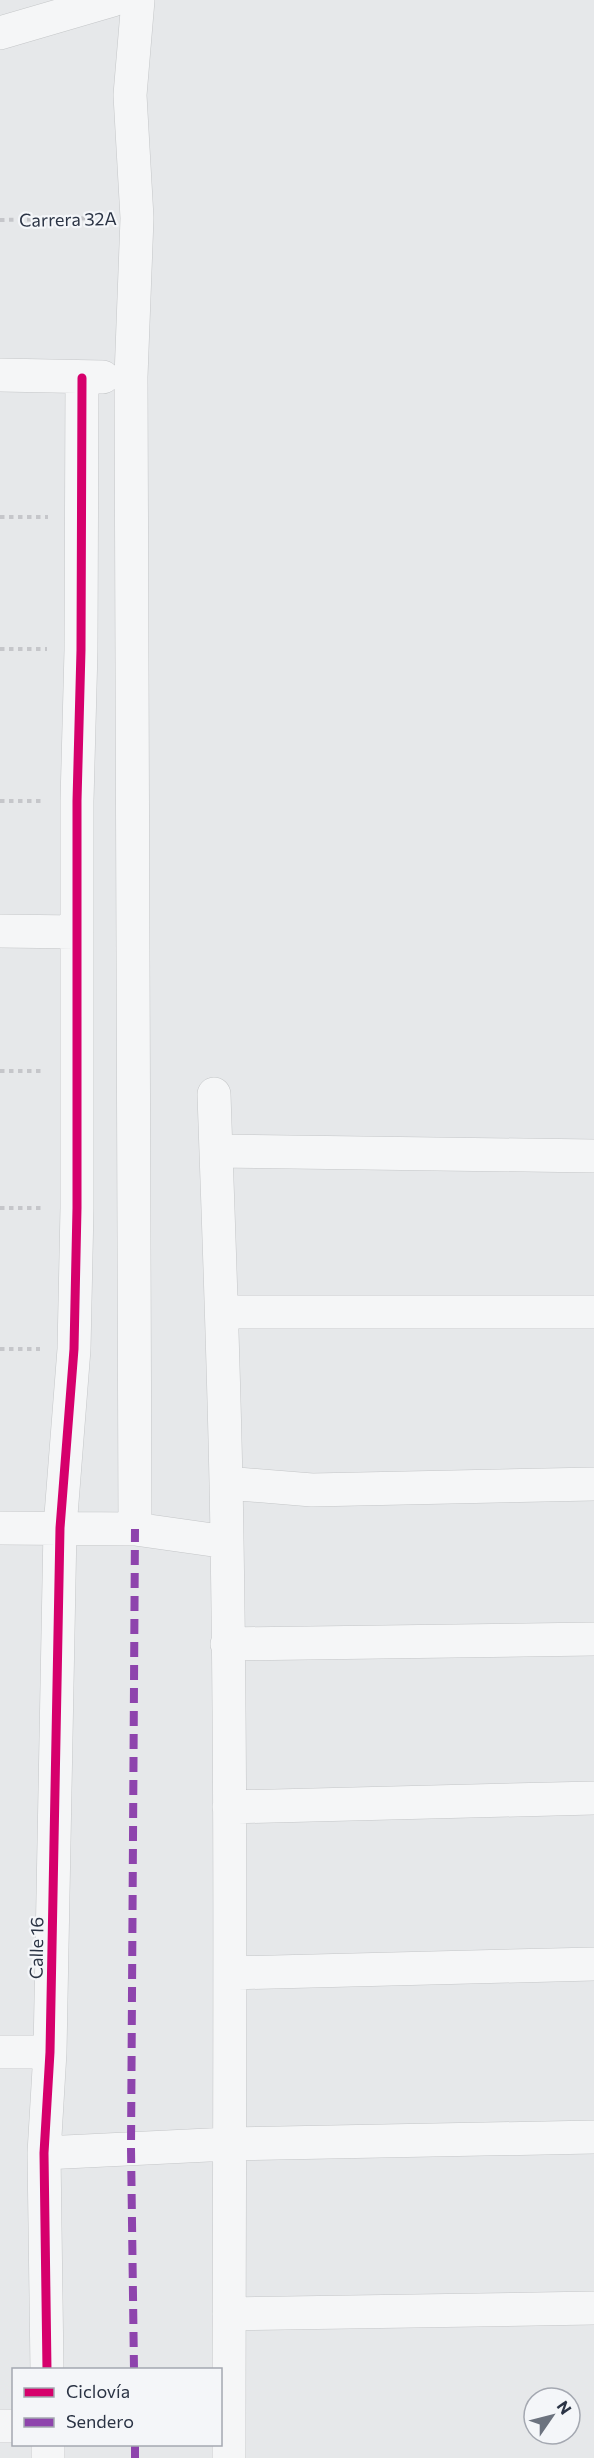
<svg xmlns="http://www.w3.org/2000/svg" width="594" height="2458" viewBox="0 0 594 2458" font-family="Commissioner,sans-serif">
<style>
.lines{fill:none;stroke-linecap:round;stroke-linejoin:round}
.minor-casing{stroke:#c4c6c8;stroke-width:34}
.path{stroke:#c5c6ca;stroke-width:4;stroke-dasharray:4.5 4.5;stroke-linecap:butt}
.minor{stroke:#f5f6f7;stroke-width:33}
.quiet{stroke:#8e44ad;stroke-width:8;stroke-dasharray:15 8;stroke-linecap:butt}
.cycleway-casing{stroke:#f4f6f9;stroke-width:13}
.cycleway{stroke:#d6006c;stroke-width:9}
.labels{text-anchor:middle;dominant-baseline:central;stroke-width:4.5;stroke-linejoin:round;paint-order:stroke}
.street-label{font-size:18px;fill:#2b3445;stroke:#f4f6f9}
</style>
<rect width="100%" height="100%" fill="#e6e8ea"/>
<g class="lines">
<g class="minor-casing">
<path id="minor" d="M0 33 113 0
M0 375 103 377
M0 931 77 932
M214 1094C219 1242 225 1391 227 1539 232 1846 229 2152 229 2458
M216 1151 594 1156
M222 1312H594
M226 1483 312 1490 594 1484
M0 1528 135 1529 227 1542
M135 1529 131 377 137 218 130 95 138 0
M227 1644 594 1639
M229 1807 594 1798
M230 1973 594 1964
M0 2052H50
M44 2153 229 2144 594 2137
M229 2314 594 2308
M47 2370 44 2153 50 2052 60 1528 74 1349 77 1208V801L81 650 82 378
M0 2426H14
M48 2444V2458"/>
</g>
<path class="path" d="M0 220 103 218
M0 517H48
M0 649H47
M0 801H43
M0 1071H43
M0 1208H43
M0 1349H40"/>
<use href="#minor" class="minor"/>
<path class="quiet" d="M134 2370 131 2148 135 1529
M135 2444V2458"/>
<g class="cycleway-casing">
<path id="cycleway" d="M47 2370 44 2153 50 2052 60 1528 74 1349 77 1208V801L81 650 82 378"/>
</g>
<use href="#cycleway" class="cycleway"/>
</g>
<g class="labels">
<g class="street-label">
<text transform="translate(68 219) rotate(-1)">Carrera 32A</text>
<text transform="translate(36 1948) rotate(-89)">Calle 16</text>
</g>
</g>
<rect x="12" y="2368" width="210" height="78" fill="#f4f6f9" stroke="#a4a8b1" stroke-width="1.5"/>
<rect x="24" y="2388" width="30" height="9" fill="#d6006c" stroke="#a4a8b1" stroke-width="1.5"/>
<text x="66" y="2398" font-size="18" fill="#2b3445">Ciclovía</text>
<rect x="24" y="2418" width="30" height="9" fill="#8e44ad" stroke="#a4a8b1" stroke-width="1.5"/>
<text x="66" y="2428" font-size="18" fill="#2b3445">Sendero</text>
<g transform="translate(552 2416) rotate(55)"><circle r="28" fill="#f4f6f9" stroke="#a4a8b1" stroke-width="1.5"/>
<path d="M0-4.5L10 22L0 15L-10 22Z" fill="#6c737f"/>
<text y="-9" font-size="16" font-weight="bold" text-anchor="middle" fill="#2b3445">N</text>
</g>
</svg>
